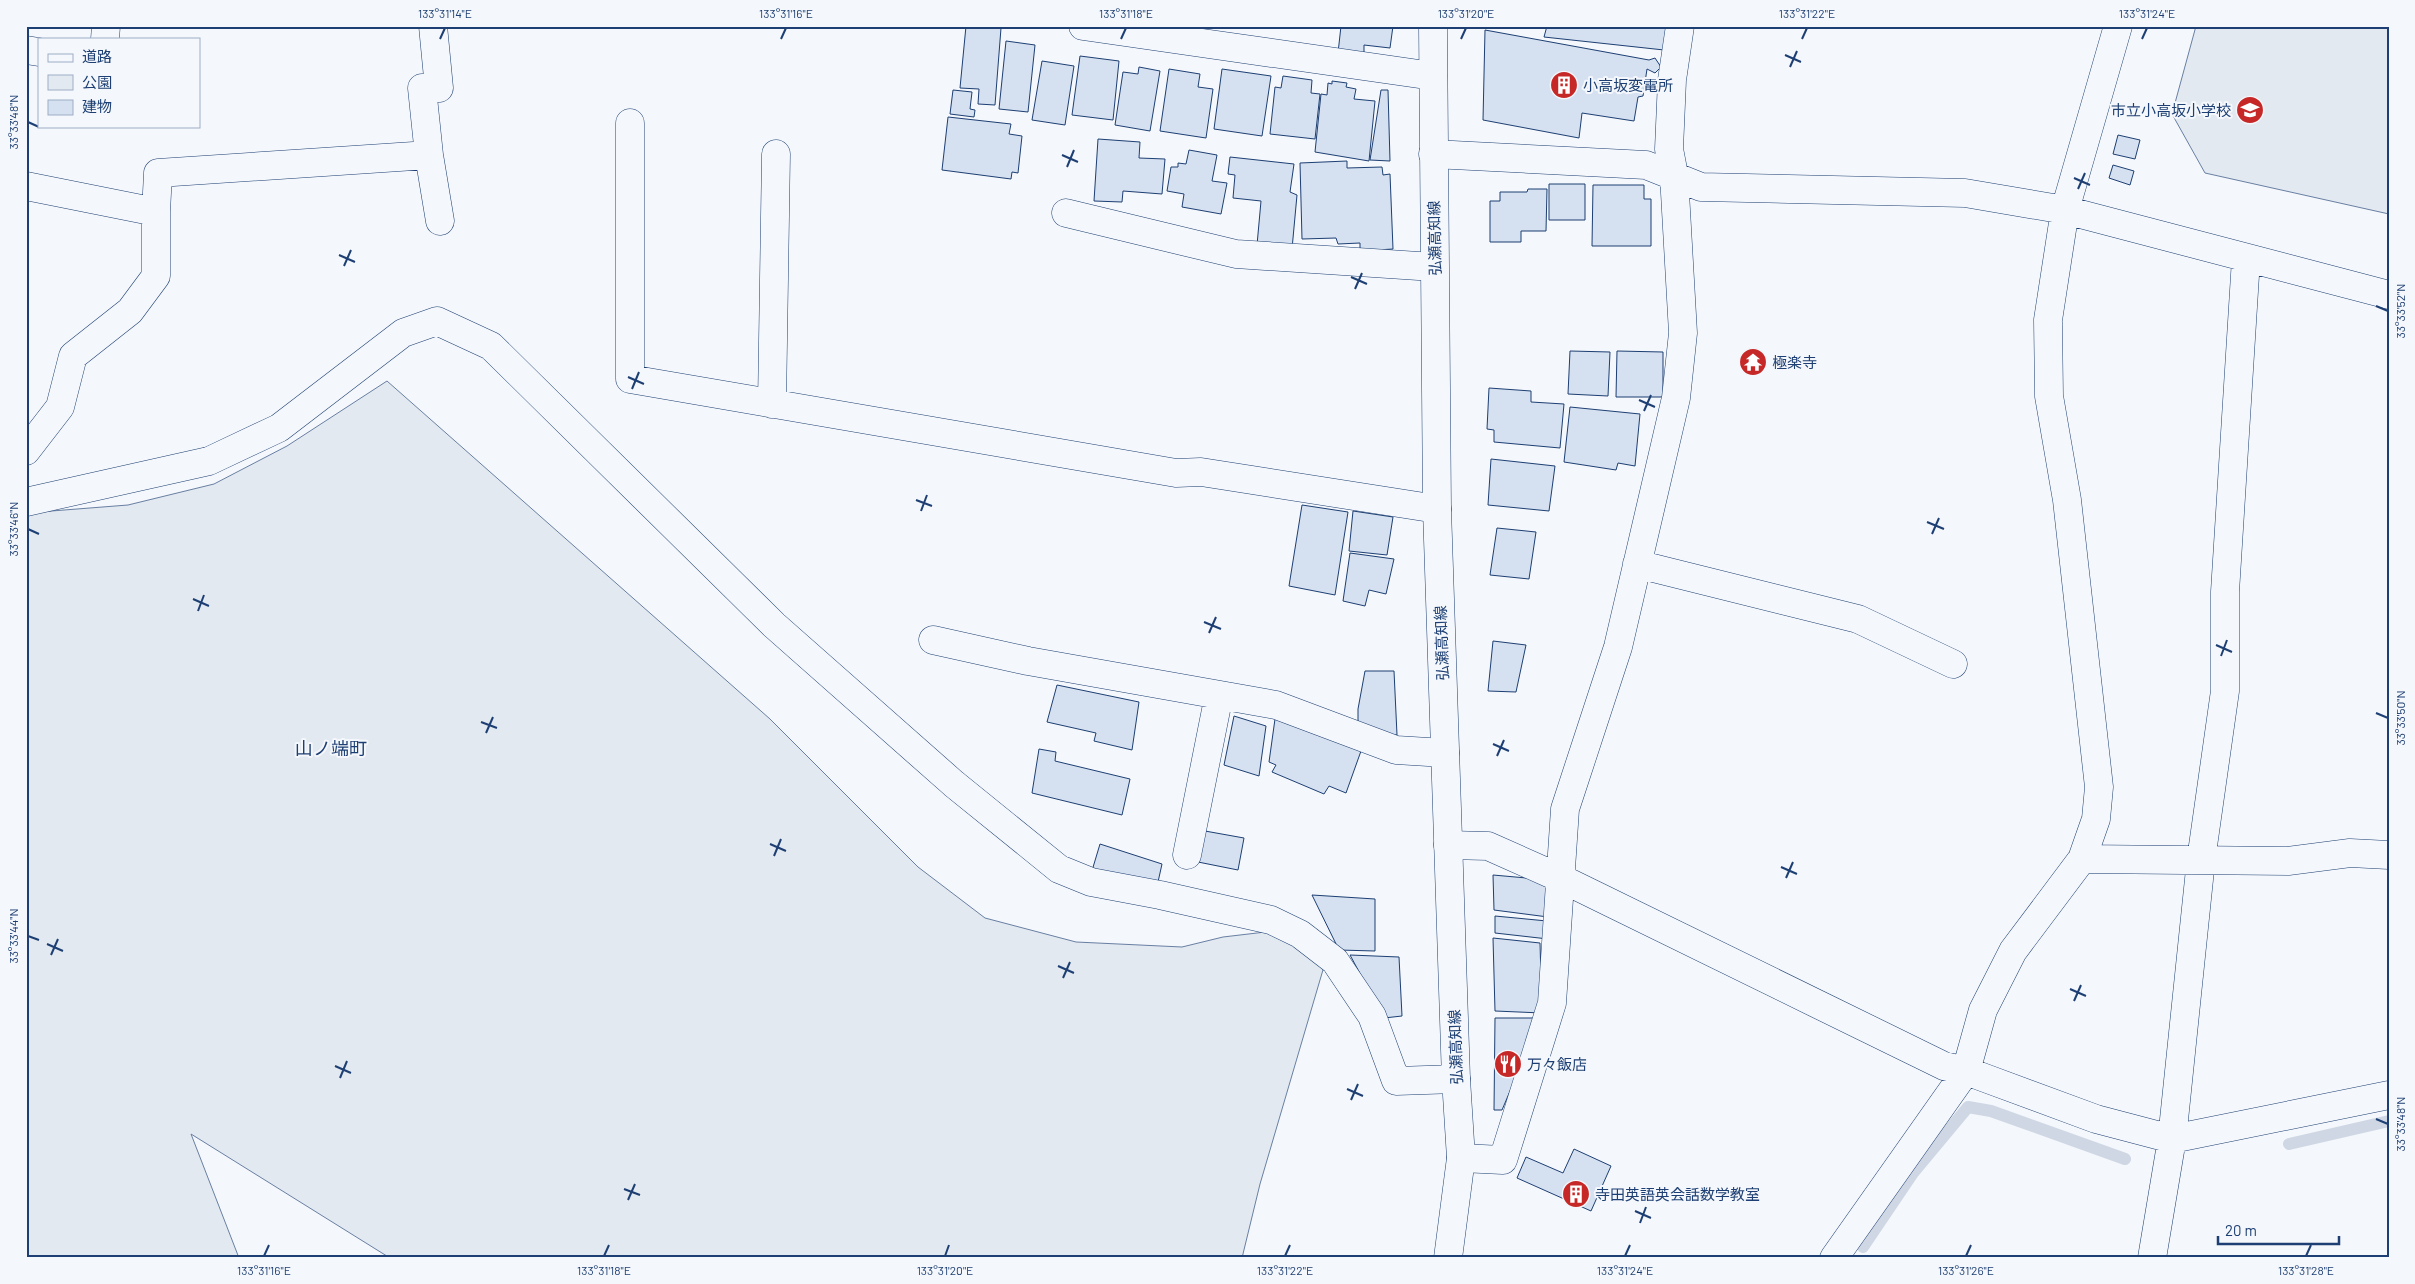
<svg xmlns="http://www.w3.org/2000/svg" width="2415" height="1284" viewBox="0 0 2415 1284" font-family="Barlow,'Noto Sans JP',sans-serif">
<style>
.green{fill:#e3e9f0;stroke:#687fa3}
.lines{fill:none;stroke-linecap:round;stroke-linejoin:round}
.stream{stroke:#cfd7e4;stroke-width:12}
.building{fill:#d5e0f0;stroke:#1d3f73}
.street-casing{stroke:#1d3f73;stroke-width:29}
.secondary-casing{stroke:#1d3f73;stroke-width:29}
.street{stroke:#f4f7fb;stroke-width:28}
.secondary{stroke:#f4f7fb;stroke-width:28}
.ticks{fill:none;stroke:#1d3f73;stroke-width:2}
.labels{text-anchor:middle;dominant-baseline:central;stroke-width:4;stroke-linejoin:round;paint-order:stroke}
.poi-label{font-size:15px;fill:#1d3f73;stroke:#f4f7fb;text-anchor:start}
.street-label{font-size:15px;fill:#1d3f73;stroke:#f4f7fb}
.quarter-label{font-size:18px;fill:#1d3f73;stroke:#f4f7fb}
.neatline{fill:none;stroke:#1d3f73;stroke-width:2}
.ticks-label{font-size:12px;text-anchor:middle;fill:#1d3f73}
</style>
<rect width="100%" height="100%" fill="#f4f7fb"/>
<path class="green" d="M2196 26H2389V214L2205 173 2172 114Z
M387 381 770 719 918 867 985 918 1076 942 1182 947 1223 937 1274 931 1325 963 1260 1184 1242 1258H390L191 1134 239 1258H26V513L128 505 214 484 287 446Z"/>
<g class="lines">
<path class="stream" d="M2289 1144 2389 1121
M1863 1247 1913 1173 1968 1107 1991 1111 2125 1159"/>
</g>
<path class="building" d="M966 26 1001 28 995 105 978 104 979 89 960 88Z
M1341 26H1393L1390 48 1364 45V55L1338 53Z
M1547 26H1667L1664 50 1544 37Z
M1485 30 1649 60 1655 58 1661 67 1655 73 1647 69 1643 96 1638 97 1634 121 1582 113 1579 138 1483 120Z
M1006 41 1035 45 1028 112 999 109Z
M1080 56 1119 61 1113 120 1072 115Z
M1042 61 1074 66 1065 125 1032 120Z
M1139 67 1160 71 1150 131 1115 125 1123 72 1138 74Z
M1169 69 1200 74 1198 87 1213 89 1206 138 1160 131Z
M1222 69 1271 76 1262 136 1214 129Z
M1283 76 1312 80 1311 93 1320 94 1315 139 1270 134 1275 87 1281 88Z
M1332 81 1347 83 1346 87 1356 89 1354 99 1375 101 1369 161 1315 152 1321 94 1327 95 1328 83 1332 84Z
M953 90 972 92 970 109 975 110 974 117 950 114Z
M1381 90H1388L1390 161 1370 160Z
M948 117 1011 124 1009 134 1022 136 1018 173 1012 172 1011 179 942 170Z
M2118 135 2140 140 2135 159 2113 154Z
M1098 139 1140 142 1139 158 1165 159 1162 194 1123 191 1122 202 1094 201Z
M1189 150 1217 155 1212 181 1227 183 1221 214 1182 207 1184 194 1167 191 1171 167H1178V163L1186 164Z
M1230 157 1294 164 1290 192 1297 195 1292 249 1257 245 1261 201 1233 198 1235 175 1228 174Z
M1347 161V168L1382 167 1383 175 1390 174 1393 249 1360 251V243L1338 244 1336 238 1302 239 1300 163Z
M2113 165 2134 171 2130 185 2109 178Z
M1549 184H1585V220H1549Z
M1593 185H1644V199H1651V246H1592Z
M1528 189H1547L1546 231H1521V242H1490V201H1500V192H1527Z
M1570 351 1610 352 1608 396 1568 394Z
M1617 351 1663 352V397H1616Z
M1489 388 1531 391V402L1564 404 1560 448 1494 442V430L1487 429Z
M1570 407 1640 414 1635 466 1618 463 1616 470 1564 462Z
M1491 459 1555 466 1549 511 1488 505Z
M1302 505 1348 512 1335 595 1289 586Z
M1353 511 1393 517 1387 555 1349 551Z
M1497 528 1536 532 1529 579 1490 575Z
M1350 553 1394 559 1386 594 1369 590 1365 606 1343 601Z
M1493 641 1526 645 1516 692 1488 691Z
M1365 671H1394L1397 735 1378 736 1358 729V709Z
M1057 685 1139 702 1132 750 1094 741 1096 733 1047 722Z
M1234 716 1266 726 1259 776 1224 765Z
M1275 719 1361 751 1346 793 1329 786 1324 794 1272 772 1276 765 1269 762Z
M1039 749 1056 752 1055 761 1130 779 1122 815 1032 793Z
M1205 831 1244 838 1238 870 1198 862Z
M1100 844 1162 864 1156 891 1091 874Z
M1493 875 1549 880 1548 917 1494 910Z
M1312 895 1375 899V951L1339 950Z
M1495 916 1547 921 1548 939 1495 933Z
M1493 938 1540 943 1542 1013 1495 1011Z
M1350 955 1399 957 1402 1016 1384 1018Z
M1495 1018H1541L1502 1110H1494Z
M1574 1149 1611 1166 1591 1211 1517 1178 1526 1157 1563 1173Z"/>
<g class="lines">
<g class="street-casing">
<path id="street" d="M433 26 439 88H422L429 155 440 221
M1083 26 1433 76
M105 39 106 26
M26 50 39 52
M630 123V379L1176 473 1201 472 1437 509
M1433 154 1646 165 1701 187 1965 193 2065 210 2389 295
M26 186 156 212 158 173 429 155
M1066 213 1236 254 1434 267
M772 404 776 154
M26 451 60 407 73 356 130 311 156 276V212
M26 502 209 461 279 428 403 333 437 321 491 346 774 625 954 784 1059 869 1091 882 1160 895 1271 920 1300 934 1335 961 1372 1016 1396 1081 1456 1079
M1637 564 1858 619 1953 664
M933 640 1028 661 1276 705 1396 750 1445 753
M1448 845 1488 846 1560 878 1944 1066 1966 1071 2096 1119 2172 1139 2389 1095
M1187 855 1219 695
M2082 859 2288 861 2350 853 2389 855
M1461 1158 1503 1160 1552 1003 1565 809 1618 647 1676 398 1683 333 1674 175 1669 149 1672 80 1680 26
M1834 1258 1966 1071 1983 1010 2013 951 2082 859 2096 819 2099 787 2067 500 2049 396 2048 320 2065 210 2118 26
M2152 1258 2172 1139 2201 860 2225 691V592L2246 259"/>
</g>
<g class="secondary-casing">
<path id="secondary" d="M1433 26 1437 509 1456 1079 1461 1158 1448 1258"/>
</g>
<use href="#street" class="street"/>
<use href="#secondary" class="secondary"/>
</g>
<path class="ticks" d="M440 39 445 28M781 39 786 28M1121 39 1126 28M1461 39 1466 28M1802 39 1807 28M2142 39 2147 28M1785 55 1801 62M1790 67 1797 51M28 122 39 127M1062 155 1078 162M1067 167 1074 150M2074 178 2090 185M2078 189 2085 173M339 255 355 262M344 266 351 250M1351 277 1367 284M1355 289 1362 273M2376 306 2388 311M628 377 644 384M632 389 639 372M1639 400 1655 407M1644 411 1651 395M916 500 932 506M921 511 927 495M1927 522 1944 529M28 529 39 534M1932 534 1939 518M193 599 209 606M198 611 204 595M1204 622 1221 629M1209 633 1216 617M2216 645 2232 652M2221 656 2227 640M2376 713 2388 718M481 722 497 728M486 733 493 717M1493 744 1509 751M1497 756 1504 740M770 844 786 851M774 856 781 839M1781 867 1797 874M1786 878 1793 862M28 936 39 940M47 944 63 951M51 955 58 939M1058 966 1074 973M1063 978 1070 962M2070 989 2086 996M2074 1001 2081 985M335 1066 351 1073M340 1078 347 1061M1347 1089 1363 1096M1351 1100 1358 1084M2376 1119 2388 1124M624 1189 640 1195M628 1200 635 1184M1635 1211 1651 1218M1640 1223 1646 1207M264 1256 269 1245M604 1256 609 1245M945 1256 949 1245M1285 1256 1290 1245M1625 1256 1630 1245M1966 1256 1971 1245M2306 1256 2311 1245"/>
<defs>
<g id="building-disc" transform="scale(1.4375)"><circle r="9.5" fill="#c62828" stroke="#f4f7fb"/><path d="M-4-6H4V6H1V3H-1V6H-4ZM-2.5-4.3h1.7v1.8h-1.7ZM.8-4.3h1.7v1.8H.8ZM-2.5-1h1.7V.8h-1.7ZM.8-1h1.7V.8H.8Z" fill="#fff"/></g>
<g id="school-disc" transform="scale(1.4375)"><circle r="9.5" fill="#c62828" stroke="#f4f7fb"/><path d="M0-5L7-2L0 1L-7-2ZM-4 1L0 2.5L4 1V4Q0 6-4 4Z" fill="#fff"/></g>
<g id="temple-disc" transform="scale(1.4375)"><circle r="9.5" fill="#c62828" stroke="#f4f7fb"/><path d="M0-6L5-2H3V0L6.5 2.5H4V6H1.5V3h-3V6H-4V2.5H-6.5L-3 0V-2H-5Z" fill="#fff"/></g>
<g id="restaurant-disc" transform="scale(1.4375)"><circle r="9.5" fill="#c62828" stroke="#f4f7fb"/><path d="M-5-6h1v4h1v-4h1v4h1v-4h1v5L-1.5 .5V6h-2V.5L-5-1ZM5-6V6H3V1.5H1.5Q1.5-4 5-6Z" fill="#fff"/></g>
</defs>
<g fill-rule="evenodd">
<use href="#building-disc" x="1564" y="85"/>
<use href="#school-disc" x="2250" y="110"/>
<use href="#temple-disc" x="1753" y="362"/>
<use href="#restaurant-disc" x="1508" y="1064"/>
<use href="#building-disc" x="1576" y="1194"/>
</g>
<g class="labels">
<g class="poi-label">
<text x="1583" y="85">小高坂変電所</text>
<text x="2231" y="110" text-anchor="end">市立小高坂小学校</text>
<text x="1772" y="362">極楽寺</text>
<text x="1527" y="1064">万々飯店</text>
<text x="1595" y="1194">寺田英語英会話数学教室</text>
</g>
<g class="street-label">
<text transform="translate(1434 238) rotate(-91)">弘瀬高知線</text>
<text transform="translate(1441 643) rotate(-92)">弘瀬高知線</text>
<text transform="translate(1455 1047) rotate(-92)">弘瀬高知線</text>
</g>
<g class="quarter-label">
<text x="331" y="748">山ノ端町</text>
</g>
</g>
<rect width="2415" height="1284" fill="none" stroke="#f4f7fb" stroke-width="55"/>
<rect x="38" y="38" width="162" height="90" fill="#f4f7fb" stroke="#9eadc5"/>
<rect x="48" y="54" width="25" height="8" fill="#f4f7fb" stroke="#9eadc5"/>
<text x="82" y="62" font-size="15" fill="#1d3f73">道路</text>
<rect x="48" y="75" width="25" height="15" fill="#e3e9f0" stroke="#9eadc5"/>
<text x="82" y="88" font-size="15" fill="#1d3f73">公園</text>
<rect x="48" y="100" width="25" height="15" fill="#d5e0f0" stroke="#9eadc5"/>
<text x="82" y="112" font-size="15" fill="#1d3f73">建物</text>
<path d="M2218 1236v8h121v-8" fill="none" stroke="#1d3f73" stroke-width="2.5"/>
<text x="2225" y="1236" font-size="15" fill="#1d3f73" stroke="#f4f7fb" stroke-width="4" paint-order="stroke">20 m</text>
<rect x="28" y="28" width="2360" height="1228" class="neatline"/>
<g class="ticks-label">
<text x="445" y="18">133°31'14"E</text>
<text x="786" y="18">133°31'16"E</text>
<text x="1126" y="18">133°31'18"E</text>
<text x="1466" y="18">133°31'20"E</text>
<text x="1807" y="18">133°31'22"E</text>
<text x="2147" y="18">133°31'24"E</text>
<text transform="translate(14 122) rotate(-90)" y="4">33°33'48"N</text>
<text transform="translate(2401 311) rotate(-90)" y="4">33°33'52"N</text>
<text transform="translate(14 529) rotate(-90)" y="4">33°33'46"N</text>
<text transform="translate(2401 718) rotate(-90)" y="4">33°33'50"N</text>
<text transform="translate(14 936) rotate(-90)" y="4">33°33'44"N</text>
<text transform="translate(2401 1124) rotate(-90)" y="4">33°33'48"N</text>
<text x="264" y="1275">133°31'16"E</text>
<text x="604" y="1275">133°31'18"E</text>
<text x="945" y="1275">133°31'20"E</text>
<text x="1285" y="1275">133°31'22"E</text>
<text x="1625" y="1275">133°31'24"E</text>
<text x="1966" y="1275">133°31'26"E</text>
<text x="2306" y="1275">133°31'28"E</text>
</g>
</svg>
